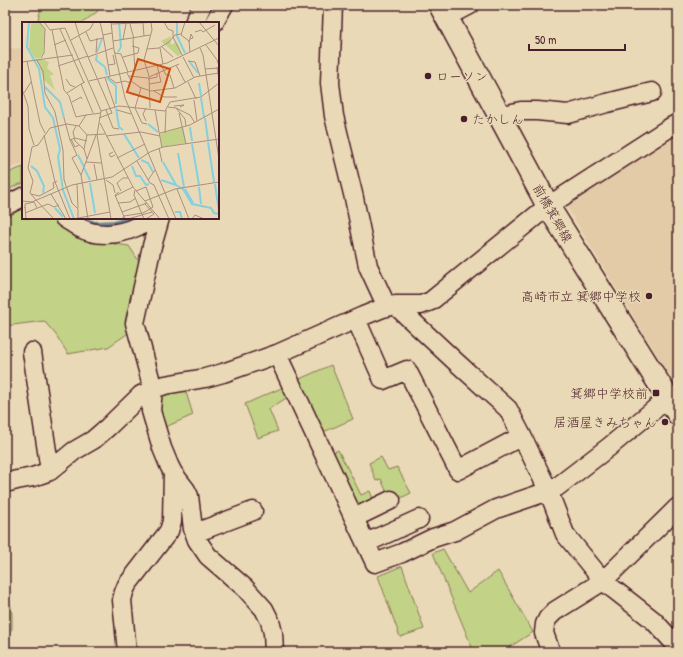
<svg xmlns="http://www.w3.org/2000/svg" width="683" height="657" viewBox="0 0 683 657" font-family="'Patrick Hand','Klee One',sans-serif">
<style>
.built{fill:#e3cba8}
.green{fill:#c2d286;stroke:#867858}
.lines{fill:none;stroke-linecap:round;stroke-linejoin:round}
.stream{stroke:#6c8a96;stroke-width:4}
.minor-casing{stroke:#4a1f2b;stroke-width:21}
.major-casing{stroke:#4a1f2b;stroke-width:25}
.minor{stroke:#ead9b6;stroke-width:18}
.major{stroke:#ead9b6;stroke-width:22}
.poi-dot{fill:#4a1f2b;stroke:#ead9b6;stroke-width:1.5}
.labels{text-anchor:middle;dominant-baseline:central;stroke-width:3;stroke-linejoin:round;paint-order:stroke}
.poi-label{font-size:13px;fill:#4a1f2b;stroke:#ead9b6;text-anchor:end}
.street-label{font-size:13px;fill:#4a1f2b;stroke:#ead9b6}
.inset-river{fill:none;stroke:#82d1de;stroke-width:2}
.inset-road{fill:none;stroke:#aa8f7e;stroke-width:1}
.view{fill:#d05011;fill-opacity:0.15;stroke:#d05011;stroke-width:2}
.inset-edge{fill:none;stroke:#4a1f2b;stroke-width:2}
</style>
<rect width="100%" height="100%" fill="#ead9b6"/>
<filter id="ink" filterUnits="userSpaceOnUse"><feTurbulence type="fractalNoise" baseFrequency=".025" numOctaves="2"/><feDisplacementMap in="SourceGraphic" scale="8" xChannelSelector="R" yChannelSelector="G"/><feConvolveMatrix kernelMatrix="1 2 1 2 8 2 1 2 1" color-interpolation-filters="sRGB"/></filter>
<g filter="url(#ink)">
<path class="built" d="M23 48V164L5 170V49Z
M678 131V390L563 201Z"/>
<path class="green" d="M42 5H96L98 11 82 23H37Z
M23 167V184H20L5 191V174Z
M23 205V218H50L76 238 129 246 140 263 130 298V332L108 347 68 354 56 335 44 321 5 326V213Z
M331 365 353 419 319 434 295 381Z
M286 386 291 395 269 409 278 431 258 438 245 404Z
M185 389 193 415 163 428 157 395Z
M338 450 350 473 361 495 370 491 375 504 355 515 327 456Z
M381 457 388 470 397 467 411 493 395 501 388 495 381 479 376 481 369 463Z
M443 549 468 593 498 571 533 632 502 652H474L433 553Z
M402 566 424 629 400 637 378 576Z
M5 579 12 613V629L5 637Z"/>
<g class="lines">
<path class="stream" d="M205 23 213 5
M82 218 95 223 117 222 130 218"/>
<g class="minor-casing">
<path id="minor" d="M333 5 330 83 334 116 354 198 368 266 387 307
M447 17 470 5
M194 23 202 5
M214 23 224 5
M499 115 508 114 521 111H537L568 114 607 103 652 92
M5 206 23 197
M64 218C69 221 75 225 80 228 97 237 119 235 136 227 142 225 148 223 152 218
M160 218 152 246 135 323 153 389 151 411 162 448 169 465 173 473 186 490 189 496 193 529 197 540 208 556 245 588 264 609 270 621 273 633 274 652
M395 305 455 361 508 409 522 436 548 490 565 534 603 581 653 620 678 647
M356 319 383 380 407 370 458 470 522 436
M32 352 50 471
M277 354 375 563 402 553 433 538 455 531 496 509 537 495 557 487 609 447 668 398
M5 483 17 480 33 477 50 471 74 451 93 440 108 427 141 395 153 389 165 385 205 378 223 373 277 354 363 316 383 308 395 305H421L431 301 548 206 669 128 678 123
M354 518 391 500
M195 533 253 511
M366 543 419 519
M127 652 122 600 124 592 127 585 169 531 172 521 173 473
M551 652 549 647 544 633 545 624 548 618 555 611 603 581 678 507"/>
</g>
<g class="major-casing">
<path id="major" d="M440 5 548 206 678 414"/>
</g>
<use href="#minor" class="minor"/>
<use href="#major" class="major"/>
</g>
</g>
<g class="poi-dot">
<circle cx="428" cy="76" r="4"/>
<circle cx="464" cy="119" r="4"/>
<circle cx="649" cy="296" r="4"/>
<rect x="652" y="389" width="8" height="8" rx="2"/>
<circle cx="665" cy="422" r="4"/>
</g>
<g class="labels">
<g class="poi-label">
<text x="436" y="76" text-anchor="start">ローソン</text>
<text x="472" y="119" text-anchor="start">たかしん</text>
<text x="641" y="296">高崎市立 箕郷中学校</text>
<text x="648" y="393">箕郷中学校前</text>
<text x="657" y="422">居酒屋きみちゃん</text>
</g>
<g class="street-label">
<text transform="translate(553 213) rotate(60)">前橋箕郷線</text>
</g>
</g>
<g transform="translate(22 22)">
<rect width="197" height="197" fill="#ead9b6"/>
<path d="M9 0H17L23 6 21 32 17 36 27 40 25 46 32 52 28 54 33 68 22 58 15 38 17 36H13L7 27ZM149 14 148 20 150 23 154 20 157 24 159 32 156 34 139 19ZM161 105 164 121 140 125 138 112Z" fill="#c2d286"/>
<path class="inset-river" d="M7 0 5 25 17 47 23 85 31 96 38 127 36 135 41 168 52 197M155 0V14L163 31M75 30 80 17M96 30 99 25 97 0M75 33 74 38 83 45 85 53M167 39 176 51M85 56 94 64V82M177 61 179 74M23 65 38 80 42 96M179 76 182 95M94 86 97 105 101 108M183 96 186 118M126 102 136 110M168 105 170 119M102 112 117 136M186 120 192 160M170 122 177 163M156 131 162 165M56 133 62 145M119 138 126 141 131 150M141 140 154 163M9 144 15 149 22 164 21 171M110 144 114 154H118L124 163 127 162M62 146 68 158M139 158 154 163M68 161 73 191M193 162 197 190M154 163 161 167 170 182 189 186 192 191 197 192M177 165 179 182M163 167 171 181M33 186 41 195M153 190H158L160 197"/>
<path class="inset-road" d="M17 0 23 7 22 31 19 36M22 0 28 8 43 6 77 84 79 89 75 113 89 197M53 0 57 13M78 0 81 13M89 0 92 28 103 76 154 197M142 0 146 7 151 9V15L160 33M163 0 159 13 167 19 168 30M177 0 197 24M121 1 122 14M89 2 143 0M108 2 112 17M38 7 62 61M30 8 42 68 47 74 54 95 64 93M64 10 68 19 81 16M173 10 179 8 181 10 193 3M57 14 90 91 77 96M101 17 104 2M111 17 113 48M49 18 68 7 72 0M91 19 128 13M167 20 169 12 171 16 168 17M32 23 44 18M184 23 195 38 197 44M140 25 151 35M138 26 141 42M178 26 181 33 197 137M125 27 137 26 147 20 153 13 159 12M74 31 75 16M93 31 99 32 106 50M66 35 91 26M101 35 116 31 117 26 110 24M161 35 172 56M14 37 21 49 23 71 33 90 41 128 42 158 50 181 56 187V197M5 39 18 101 23 111M166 39 173 40 178 54M0 40 51 33M86 43 93 42 91 33M139 43 144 53H148L152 66M154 43 163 60M36 44 66 34M195 45 197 58M183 47 197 46M105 51 109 59 119 66 113 86 120 101 125 102M184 53 197 51M88 54 81 13 90 11M107 54 126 56M86 55 94 61 103 59 109 61M127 55 157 42M83 56 93 85M44 57 48 63 53 65M126 57 135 55V51M67 59 145 41 197 16M63 60 59 62 71 91M166 60 174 77M127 62 139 60 135 43M117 65 129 69 153 66 173 55 184 53M0 67 6 84 7 107 12 123M132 69 142 75H155M2 71 9 60M45 71 59 62M172 78 175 99M50 80 59 75 60 77M152 84 162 83 158 85M146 85 154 86 163 97 164 104M124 86 121 92 124 99M128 86 127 54 122 38 130 8 129 0M154 86 168 93 173 101M84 88 91 106 97 107M95 88 109 92M133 88 140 126M79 89 97 84 143 89 148 80 179 75 197 61M157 91 164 122M42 96 48 118M78 101 111 165 138 197M54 104 51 110 53 119 62 127M57 104 65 113 83 112M138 111 168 103 197 87M143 111 144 88M22 113 33 160 48 197M84 114 119 110 138 114M53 116 65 119M49 117 53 125 57 123M137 126 140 140M91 130 87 132 89 135 93 133M128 130 141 125 197 117M50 136 55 133 48 118 53 116M50 136 59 153M95 136 123 122M65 137 62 127 65 113M115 139 128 161 132 163 147 197M64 140 79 141M72 142 75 158M84 158 91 163 93 171M126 158 133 148M55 162 56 186M155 167 167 197M113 168 112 173 122 197M99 169 95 161 101 156H106M97 170 93 173 103 197M9 172 17 174 23 171 32 166 31 161 35 159M29 172 44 197M93 174 111 165M14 178 32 197M14 178 8 171 11 159 6 146 10 125 16 123 28 106 45 102 57 104 64 93 79 91M0 179 10 180 50 163 90 155 128 130M123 179 153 167 197 160M96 181 108 180 114 176M123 182 132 192 124 197M3 185 4 197M3 186V182L12 180 15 186M100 190 125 181M3 191 26 182 32 185 37 183M51 197 88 190M66 197 59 153 74 113M100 197 102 194 121 191 131 185 124 165 114 169M106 197 130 190M170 197 173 193 182 197"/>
<path class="view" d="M116 37 148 47 138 80 105 70Z"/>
<rect width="197" height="197" class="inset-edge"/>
</g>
<rect width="683" height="657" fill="none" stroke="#ead9b6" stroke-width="20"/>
<rect x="10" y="10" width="663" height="637" fill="none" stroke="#4a1f2b" stroke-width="1.5" filter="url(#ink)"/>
<path d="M529 44v6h96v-6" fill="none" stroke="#4a1f2b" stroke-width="2"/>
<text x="535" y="44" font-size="12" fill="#4a1f2b" stroke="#ead9b6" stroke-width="3" paint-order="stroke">50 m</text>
</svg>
